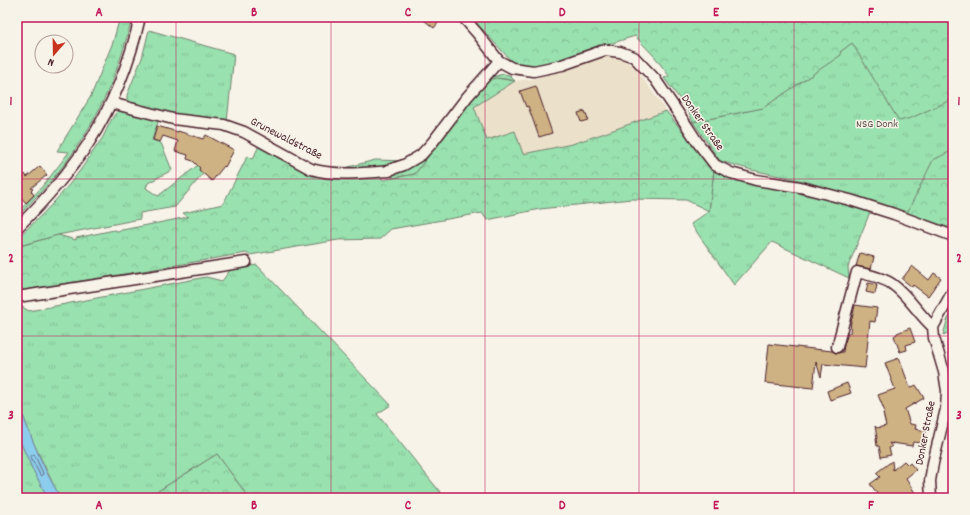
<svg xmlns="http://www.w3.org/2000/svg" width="970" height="515" viewBox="0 0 970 515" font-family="Dekko,sans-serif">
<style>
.built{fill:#ebe0ca}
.grass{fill:url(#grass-tufts);stroke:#72806d}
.forest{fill:url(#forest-crowns);stroke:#72806d}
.water{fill:#8ccded;stroke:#72879f}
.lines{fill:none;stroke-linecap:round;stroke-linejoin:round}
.shore{stroke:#646579;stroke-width:1}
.building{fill:#cfb284;stroke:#4a1f2b}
.minor-casing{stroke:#4a1f2b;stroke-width:13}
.minor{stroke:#f7f3e8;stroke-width:10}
.grid{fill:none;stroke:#c2185b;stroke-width:1;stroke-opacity:0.55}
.labels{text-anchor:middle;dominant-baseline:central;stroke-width:3;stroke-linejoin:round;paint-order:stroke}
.street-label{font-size:12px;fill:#4a1f2b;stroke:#f7f3e8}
.park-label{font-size:12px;fill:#5e504c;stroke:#f7f3e8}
.neatline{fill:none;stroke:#c2185b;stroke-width:1.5}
.grid-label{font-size:13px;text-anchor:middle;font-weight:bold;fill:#c2185b}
</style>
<defs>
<pattern id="grass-tufts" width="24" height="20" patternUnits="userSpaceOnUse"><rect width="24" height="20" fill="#99e1af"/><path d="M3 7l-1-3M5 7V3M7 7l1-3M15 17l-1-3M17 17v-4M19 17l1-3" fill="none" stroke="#85c197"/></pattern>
<pattern id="forest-crowns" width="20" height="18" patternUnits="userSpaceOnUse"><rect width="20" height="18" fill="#99e1af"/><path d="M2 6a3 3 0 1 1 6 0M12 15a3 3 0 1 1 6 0" fill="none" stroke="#85c197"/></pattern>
</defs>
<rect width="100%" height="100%" fill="#f7f3e8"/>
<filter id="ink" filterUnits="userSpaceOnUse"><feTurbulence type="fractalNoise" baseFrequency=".025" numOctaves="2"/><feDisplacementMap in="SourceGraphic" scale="8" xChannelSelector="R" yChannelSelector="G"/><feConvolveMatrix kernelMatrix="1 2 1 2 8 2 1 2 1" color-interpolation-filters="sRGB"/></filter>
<g filter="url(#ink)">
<path class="built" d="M610 55 626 61 636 68 666 111 602 134 572 144 523 154 487 141 474 107 515 81 533 79 601 56Z"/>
<path class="grass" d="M120 17H132C119 74 96 125 60 170 48 185 34 199 21 213V216L17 221V212C37 195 53 173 69 152L57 151 91 96 113 42Z
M885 17H953V229L943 225 808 182 752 170 720 161 693 122 762 108 840 52Z
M149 30 234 54 233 64 227 122 266 141 130 104 127 100V95L142 58Z
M503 74 509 75 515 81C501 78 495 76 482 84L415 174 392 178 395 173 424 156 434 145 469 98 482 84 489 78Z
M121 108 159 119 152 140 161 143 172 170 148 183 146 188 158 196 202 162 205 161 199 170 203 174 175 207 140 213V219L58 235 23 245 17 238C41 217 65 192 84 165 90 156 97 146 103 137 108 127 112 115 121 108Z
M375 160 406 161 389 168 333 171Z
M714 170 750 183 847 203 870 212 848 267 849 278 772 242 734 285 691 224 709 211Z
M257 265 391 405 377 414 445 498H249L217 454 147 498H61L56 490 34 444 17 400V304L29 311 206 277 222 281 231 269Z
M17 434 32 468 48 498H17Z"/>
<path class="forest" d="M471 17H953V99L911 118 899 121 852 43 840 52 841 55 763 108 693 122 688 110 664 78 669 76 655 57 635 36 613 43 602 44 540 67 514 64Z
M496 78 515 81 474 107 487 140 515 131 523 154 572 144 602 134 666 111 714 170 709 211 686 200 631 199 540 209 487 220 482 213 391 229 380 239 338 240 250 255 246 253 131 273 17 291V247L58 235 76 240V238L114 230 117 231 188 217 183 213 223 204 246 159 245 158 247 156 253 159 260 143 311 172C328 187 355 172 375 175 378 176 381 178 383 180L415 174 482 84 489 80Z
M953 150V229L907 213 933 160Z
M953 309V331L943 335 947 321Z
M217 454 249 498H147Z"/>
<path class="water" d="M17 400C30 434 42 468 61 498H48L32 468 17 434Z"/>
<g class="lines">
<path class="shore" d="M32 455 34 454 35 456 43 473 42 476 40 475 31 457Z"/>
</g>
<path class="building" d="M420 17H443L434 28Z
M536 86 552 133 539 137 528 106 526 107 520 91Z
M585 111 588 120 581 122 578 113Z
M157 126 178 132V131L203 139 206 135 234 150 225 167 224 166 212 181 199 170 200 168 193 161 187 159 188 155 175 151 178 141 163 136 160 142 153 140Z
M40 166 47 175 31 188 33 189 31 191 34 195 26 203 17 193V189L23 184 19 180 25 174 27 177Z
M860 253 874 257 871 269 856 266Z
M912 266 929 280 934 273 941 278 928 296 913 285 912 287 902 279Z
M868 283 877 285 875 294 866 292Z
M855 305 877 308 875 322 870 321 865 368 823 364 821 377 816 362 813 388 765 383 769 344 832 351 836 353 843 352 844 345 848 333H850L851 320 852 319Z
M910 328 915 342 906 345 907 350 900 352 894 336 897 334V333Z
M899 358 910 388 916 385 924 398 905 409 910 424 916 425 915 429 926 431 924 443 913 442 912 446 892 443 893 444 889 443 892 447 889 448 891 455 881 457 879 446H877L876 439 877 438 875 426 877 428 886 426 883 413 885 412 878 395 895 389 885 363Z
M847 383 851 393 830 400 827 391Z
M892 461 893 470 904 461 908 465 910 463 916 470 906 478 918 498H871L877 493 870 484 880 477 876 473Z"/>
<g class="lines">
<g class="minor-casing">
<path id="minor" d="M463 17 477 33 499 61 512 68 534 71 562 65 605 50 620 52 634 57 655 79 687 126 698 143 715 165 731 173 756 180 800 187 850 200 894 214 953 236
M111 103 173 119 224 125 244 132 311 169C334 176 364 173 389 171V170L404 165 421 155 432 143 467 97 499 61
M17 228C43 202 68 174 88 144 113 105 130 62 140 17
M17 297 246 262
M837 347 857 272C869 275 882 277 892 284 909 296 918 314 933 327
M931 498 930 481 933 463 946 409 947 391 944 372 934 338 933 327 953 291"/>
</g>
<use href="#minor" class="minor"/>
</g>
</g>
<path class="grid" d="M176 17V498M331 17V498M485 17V498M639 17V498M794 17V498M17 179H953M17 336H953"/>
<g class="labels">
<g class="street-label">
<text transform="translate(702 123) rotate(55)">Donker Straße</text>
<text transform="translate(286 139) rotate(27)">Grunewaldstraße</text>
<text transform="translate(926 433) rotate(-79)">Donker Straße</text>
</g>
<g class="park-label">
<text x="877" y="124">NSG Donk</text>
</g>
</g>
<rect width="970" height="515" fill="none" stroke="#f7f3e8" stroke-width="44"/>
<g transform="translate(54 54) rotate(200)"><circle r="19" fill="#f7f3e8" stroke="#b29e9c"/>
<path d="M0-3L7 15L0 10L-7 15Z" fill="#c8321e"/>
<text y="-6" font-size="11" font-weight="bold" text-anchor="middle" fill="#4a1f2b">N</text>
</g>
<rect x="22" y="22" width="926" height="471" class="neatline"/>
<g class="grid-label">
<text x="99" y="16">A</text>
<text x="254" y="16">B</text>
<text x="408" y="16">C</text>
<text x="562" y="16">D</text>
<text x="716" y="16">E</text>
<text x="871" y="16">F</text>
<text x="11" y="105">1</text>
<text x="959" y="105">1</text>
<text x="11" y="262">2</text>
<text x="959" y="262">2</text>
<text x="11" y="419">3</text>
<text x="959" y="419">3</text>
<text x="99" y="509">A</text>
<text x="254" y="509">B</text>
<text x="408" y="509">C</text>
<text x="562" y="509">D</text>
<text x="716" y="509">E</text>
<text x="871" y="509">F</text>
</g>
</svg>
